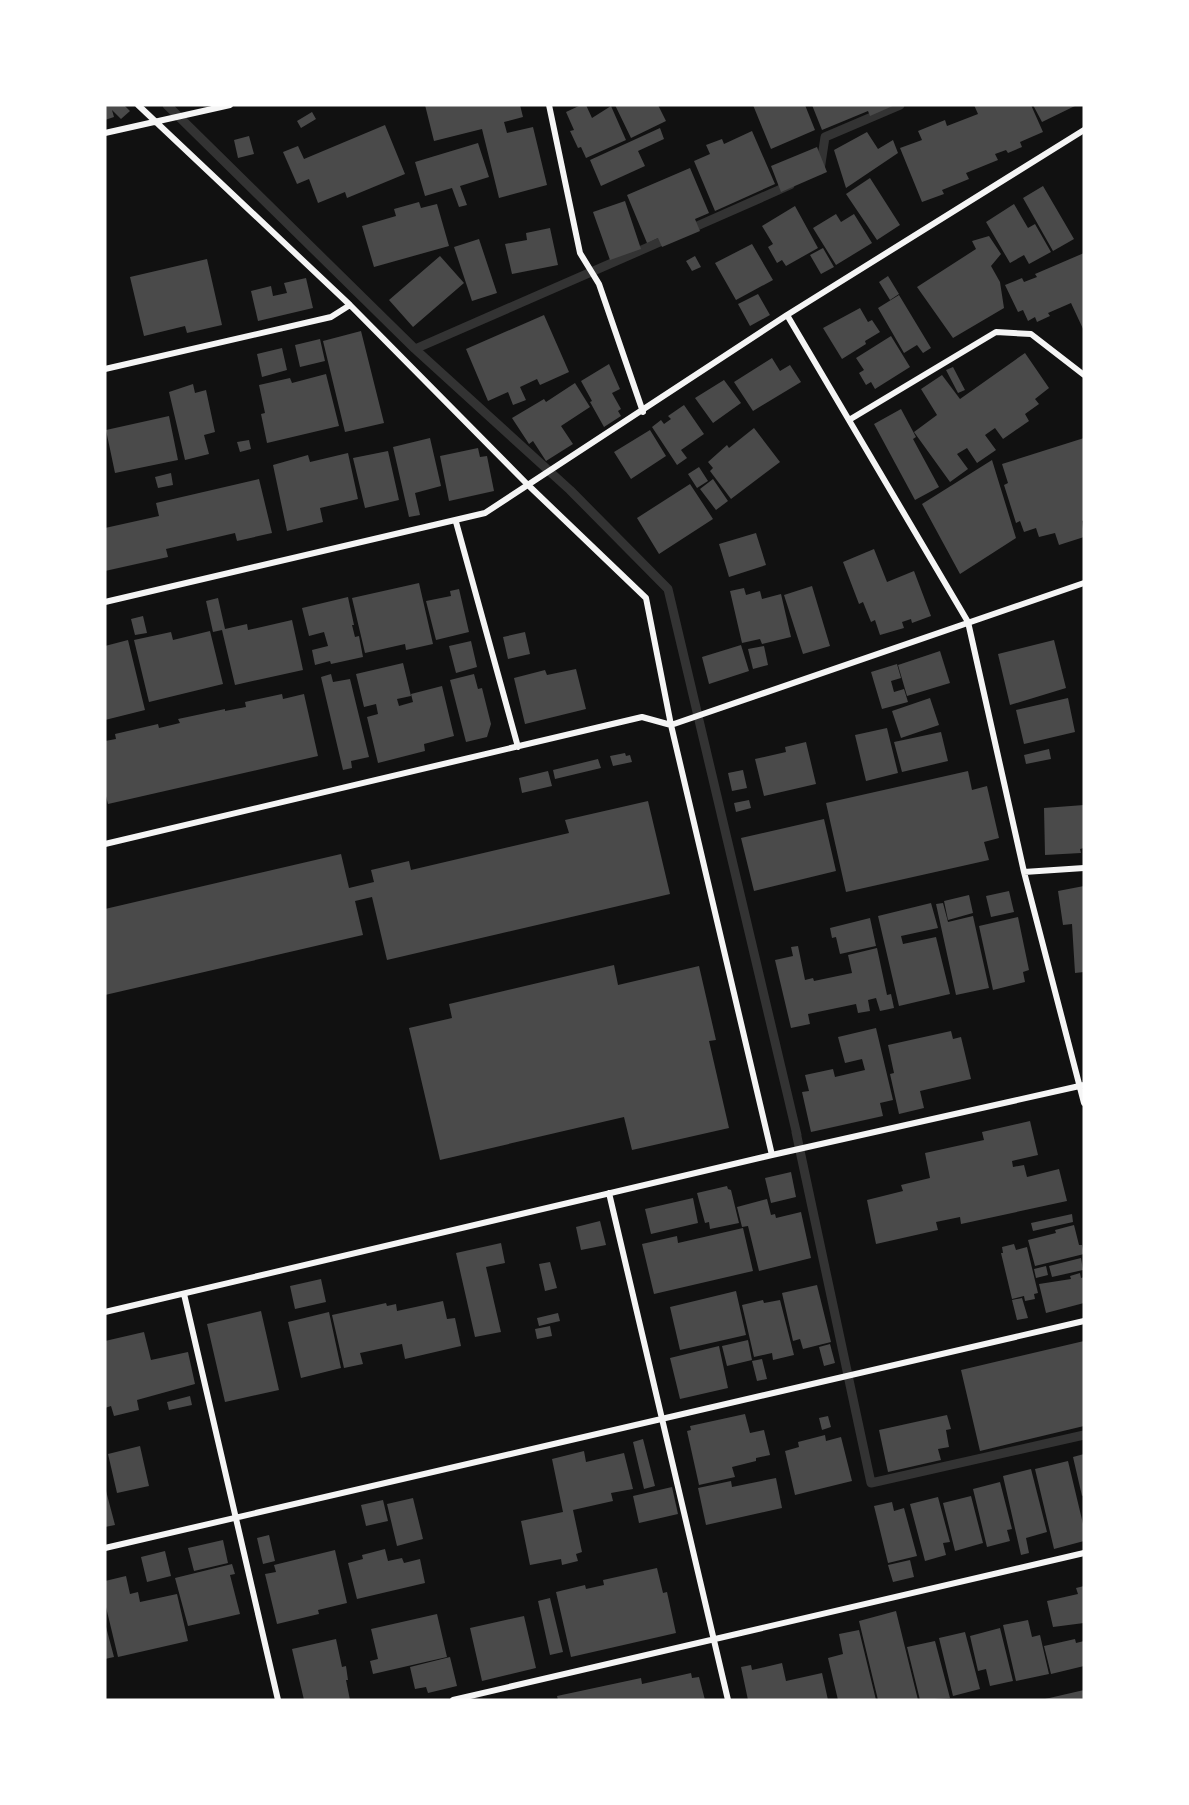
<svg xmlns="http://www.w3.org/2000/svg" width="1189" height="1805" viewBox="0 0 1189 1805" font-family="'PT Sans',sans-serif">
<style>
.lines{fill:none;stroke-linecap:round;stroke-linejoin:round}
.stream{stroke:#333;stroke-width:9}
.building{fill:#4a4a4a}
.minor{stroke:#f5f5f5;stroke-width:6}
</style>
<rect width="100%" height="100%" fill="#111"/>
<g class="lines">
<path class="stream" d="M167 105 415 349 570 490 668 589 797 1135
M820 170 825 137 900 105
M688 230 790 185
M415 349 669 238
M796 1132 871 1483 1084 1435"/>
</g>
<path class="building" d="M105 105H124L130 111 121 119 112 110 114 117 105 120Z
M425 105H520L523 117 504 122 507 133 533 127 547 185 499 198 482 129 434 141Z
M581 105H586L592 118 611 106 626 140 586 158 581 147 578 148 570 131 574 130 566 112Z
M615 105H658L666 121 631 138Z
M753 105H805L815 130 771 149Z
M812 105H895L870 116 868 111 822 130Z
M974 105H1031L1043 132 1020 142 1022 147 1008 153 1006 150 995 154 998 160 966 173 969 179 942 190 944 194 922 202 900 148 922 140 918 131 945 120 947 126 978 114Z
M1033 105H1077L1042 122Z
M312 112 316 119 301 128 297 121Z
M385 125 405 174 347 198 345 192 318 203 309 179 297 184 283 152 298 146 304 159Z
M660 128 664 139 638 151 645 166 601 186 590 160Z
M752 131 775 184 715 211 694 161 710 154 706 145 722 139 724 144Z
M867 132 878 149 893 140 898 153 846 188 834 150Z
M249 136 254 154 238 158 234 140Z
M478 143 489 177 460 186 467 205 459 207 452 188 425 196 415 162Z
M817 147 827 172 781 192 771 166Z
M690 168 709 213 695 219 700 231 662 247 658 238 647 243 627 195Z
M870 178 900 225 877 240 846 194Z
M1043 186 1074 239 1053 251 1023 198Z
M625 201 641 249 610 260 593 212Z
M419 202 421 208 437 204 449 246 374 267 362 226 396 216 394 209Z
M1014 204 1028 228 1035 224 1051 252 1029 264 1024 255 1010 263 986 222Z
M795 206 818 248 786 266 782 260 777 263 768 247 773 244 762 226Z
M836 214 841 222 854 214 872 243 836 265 813 228Z
M550 228 558 265 512 274 505 244 527 240 526 233Z
M989 236 1001 254 991 266 1000 282 1004 308 953 338 917 287 976 249 972 241Z
M479 239 497 293 472 301 454 247Z
M752 244 773 280 736 300 715 263Z
M823 248 834 267 821 274 810 255Z
M1084 253V331L1071 303 1048 313 1050 316 1037 322 1035 317 1028 321 1023 310 1018 312 1005 285 1022 278 1024 282 1037 277 1035 274Z
M440 256 464 283 413 327 389 300Z
M695 256 701 267 692 271 686 261Z
M207 259 222 325 187 333 185 326 144 336 130 277Z
M888 276 899 294 890 300 879 282Z
M306 278 313 308 258 321 251 291 271 286 273 296 287 293 284 283Z
M758 294 770 315 750 326 738 304Z
M899 295 931 348 923 353 917 345 904 353 878 308Z
M860 308 868 322 872 320 880 332 865 341 866 344 842 359 823 328Z
M544 315 569 372 540 385 537 379 520 387 526 400 513 405 508 392 488 401 466 349Z
M361 331 384 423 345 432 323 341Z
M891 336 910 367 875 389 871 382 866 385 859 373 864 370 856 358Z
M320 339 325 361 300 367 295 345Z
M282 348 287 370 262 377 257 354Z
M1025 353 1049 388 1035 399 1039 404 1025 414 1029 421 1003 439 995 428 985 435 996 450 977 463 967 448 957 454 968 469 950 482 914 432 937 415 921 389 942 375 960 399Z
M772 358 780 371 790 365 801 382 753 411 734 382Z
M609 364 620 389 612 393 621 409 618 411 621 416 604 427 590 402 592 401 581 381Z
M953 367 965 390 958 393 946 370Z
M326 374 339 426 267 443 261 414 265 413 259 385 290 378 292 383Z
M724 380 741 403 713 423 695 398Z
M575 383 590 407 561 426 573 444 546 461 533 441 529 444 512 418 544 399 546 402Z
M193 384 195 393 206 390 215 432 204 435 209 454 185 460 169 392Z
M684 405 704 434 681 450 687 458 677 465 652 427 661 420 664 424 671 419 668 416Z
M901 409 916 437 913 439 939 487 915 500 874 424Z
M169 416 178 460 115 473 106 430Z
M754 428 780 462 731 499 710 471 713 468 708 462 727 445 729 448Z
M650 430 666 456 631 479 614 452Z
M430 438 441 486 415 493 420 515 409 517 393 447Z
M1084 438V520L1082 521 1084 537 1059 545 1055 533 1039 537 1036 528 1024 532 1020 521 1016 523 1004 485 1008 483 1002 464Z
M249 440 251 449 240 452 237 442Z
M478 448 480 457 487 456 494 491 449 501 440 456Z
M388 451 399 500 365 508 353 458Z
M348 453 358 499 320 508 323 522 287 531 273 465 308 455 310 462Z
M992 460 1016 538 960 574 922 504Z
M699 467 708 481 697 488 688 474Z
M171 473 173 485 158 488 155 477Z
M259 479 272 533 237 541 235 533 166 549 168 557 105 571V528L159 516 156 503Z
M713 479 728 501 716 510 700 489Z
M690 484 713 519 659 554 637 518Z
M756 533 766 565 729 577 719 544Z
M874 549 887 582 914 571 931 616 912 623 911 619 902 622 904 628 880 635 875 620 871 622 863 602 859 604 843 562Z
M419 583 433 644 406 650 405 644 365 653 352 598Z
M812 586 830 646 803 654 784 595Z
M744 588 746 595 760 591 762 599 781 594 791 637 762 644 760 639 742 643 730 591Z
M459 589 469 632 436 640 426 601 451 596 450 591Z
M348 597 354 625H352L355 637 359 636 363 657 331 664 330 661 315 665 312 650 328 646 324 632 309 636 302 608Z
M218 598 225 629 247 624 248 630 292 620 303 670 235 685 222 630 213 632 206 601Z
M143 616 147 633 135 635 131 619Z
M210 631 223 684 149 702 134 640 171 632 173 640Z
M525 632 530 654 508 659 503 637Z
M128 640 145 710 105 720V646Z
M1054 640 1066 688 1010 705 998 654Z
M471 641 477 667 456 673 449 646Z
M741 645 749 671 709 684 702 657Z
M764 646 768 665 753 669 748 649Z
M940 651 950 683 907 696 898 665Z
M403 663 411 696 397 699 399 706 413 702 411 694 442 686 454 736 424 744 425 751 378 763 367 717 378 714 376 704 364 707 356 674Z
M897 664 901 678 891 681 894 692 904 689 908 702 882 709 871 672Z
M576 669 586 709 525 724 514 678 545 670 547 675Z
M331 674 333 682 350 679 369 757 351 761 352 768 343 770 321 677Z
M474 674 478 689 482 688 491 724 487 737 466 742 450 680Z
M282 694 283 699 304 694 318 756 108 804 105 792V741L116 739 115 734 158 724 159 728 180 723 178 719 225 709V711L246 707 245 702Z
M930 698 939 725 901 738 892 711Z
M1068 698 1075 732 1024 744 1016 710Z
M887 728 898 773 866 781 855 735Z
M941 732 948 761 902 772 894 742Z
M806 742 816 784 764 796 755 759 786 752 785 747Z
M1049 749 1051 759 1026 764 1024 755Z
M625 753 626 756 630 755 632 762 613 766 610 756Z
M598 759 601 768 555 779 553 770Z
M743 770 747 788 732 791 728 773Z
M548 771 552 786 522 793 519 778Z
M968 771 972 790 987 786 999 838 984 842 989 860 846 892 826 803Z
M749 800 751 808 736 812 734 803Z
M648 801 670 894 387 960 372 897 355 901 363 935 105 995V909L341 854 349 888 374 882 371 870 409 861 411 870 569 833 565 820Z
M1084 805V848L1080 849 1081 853 1045 855 1044 808Z
M824 819 836 871 754 891 741 838Z
M1084 886V972L1075 973 1072 924 1063 925 1058 891Z
M1009 891 1014 912 991 917 986 896Z
M969 895 973 913 948 920 944 901Z
M931 903 938 928 901 936 903 944 936 937 950 994 899 1006 878 916Z
M943 903 948 922 973 916 989 988 956 995 936 904Z
M1018 917 1029 970 1023 972 1025 982 993 990 979 926Z
M870 918 876 946 840 954 836 937 832 938 830 928Z
M798 946 805 980 813 978 814 981 852 973 848 955 877 948 887 995 891 994 894 1008 880 1011 876 998 868 1000 870 1011 858 1013 856 1004 808 1014 810 1024 791 1028 775 960 793 956 791 947Z
M614 965 618 985 699 966 716 1040 709 1041 729 1128 632 1150 624 1117 440 1160 409 1028 452 1018 449 1004Z
M876 1028 893 1100 880 1103 883 1116 811 1132 802 1092 809 1091 805 1075 833 1069 835 1077 865 1070 862 1059 845 1063 838 1037Z
M951 1031 953 1039 961 1037 971 1079 920 1091 924 1108 899 1114 890 1074 894 1073 888 1045Z
M1030 1121 1038 1155 1012 1161 1013 1167 1024 1165 1027 1177 1059 1169 1067 1201 961 1224 960 1217 936 1222 938 1230 876 1244 867 1200 903 1191 901 1185 930 1178 925 1153 984 1140 982 1132Z
M791 1172 796 1197 771 1203 765 1178Z
M727 1186 728 1189 731 1190 739 1223 710 1229 709 1222 705 1223 697 1193Z
M693 1198 698 1223 651 1234 645 1209Z
M767 1199 771 1215 775 1214 776 1218 801 1212 811 1258 759 1271 748 1226 742 1227 737 1207Z
M1072 1214 1073 1222 1033 1231 1031 1223Z
M600 1221 606 1245 581 1250 576 1227Z
M1074 1225 1079 1245H1082L1084 1254 1035 1266 1028 1240 1056 1233 1055 1230Z
M743 1228 753 1271 654 1294 642 1244 677 1236 678 1243Z
M501 1243 505 1263 486 1267 501 1332 475 1337 456 1253Z
M1014 1244 1016 1250 1027 1247 1038 1293 1034 1294 1035 1299 1025 1301 1024 1296 1012 1299 1001 1253H1003L1002 1247Z
M1081 1258 1083 1270 1052 1277 1049 1266Z
M550 1262 557 1288 545 1291 539 1264Z
M1046 1266 1048 1275 1036 1278 1034 1269Z
M1080 1273 1081 1278 1084 1277V1303L1046 1313 1039 1284 1071 1279 1070 1276Z
M321 1279 326 1302 295 1309 290 1286Z
M817 1285 831 1342 803 1349 800 1339 793 1341 782 1293Z
M736 1291 746 1335 680 1350 670 1307Z
M1022 1298 1028 1318 1017 1320 1012 1300Z
M763 1300 764 1303 780 1300 794 1355 773 1360 772 1353 754 1357 742 1305Z
M443 1301 447 1319 455 1318 461 1346 405 1359 402 1344 360 1353 363 1364 344 1368 332 1315 386 1303 387 1306 396 1304 397 1311Z
M261 1311 279 1390 225 1402 207 1324Z
M329 1312 341 1368 301 1378 288 1322Z
M558 1313 560 1321 539 1326 537 1318Z
M550 1326 552 1336 537 1339 535 1329Z
M144 1332 151 1360 188 1352 195 1384 137 1400 139 1410 114 1416 111 1406 105 1408V1341Z
M748 1340 752 1360 727 1366 722 1346Z
M1084 1341V1426L980 1451 961 1370Z
M830 1344 835 1363 824 1366 819 1347Z
M719 1346 728 1388 680 1399 670 1358Z
M762 1359 767 1379 757 1381 752 1361Z
M190 1396 192 1405 169 1410 167 1402Z
M745 1414 750 1433 764 1430 770 1455 756 1458V1461L732 1467 735 1477 699 1485 687 1431 691 1430 690 1426Z
M947 1415 951 1429 946 1430 949 1447 938 1449 941 1460 888 1472 879 1430Z
M828 1416 831 1427 822 1430 819 1418Z
M825 1435 826 1441 841 1437 852 1481 795 1495 785 1451 799 1447 798 1442Z
M643 1439 655 1486 644 1489 633 1442Z
M140 1446 149 1486 117 1493 108 1454Z
M584 1451 586 1462 624 1453 633 1489 611 1493 613 1501 573 1510 582 1552 576 1554 578 1561 562 1565 561 1559 530 1565 521 1521 563 1512 552 1459Z
M1084 1454V1495L1082 1496 1073 1457Z
M1068 1461 1084 1528V1541L1054 1549 1035 1469Z
M1031 1469 1047 1532 1026 1538 1029 1553 1021 1555 1003 1476Z
M776 1478 782 1508 706 1525 698 1488 731 1481 732 1487Z
M1000 1482 1012 1529 1007 1530 1010 1541 987 1547 973 1489Z
M105 1487 115 1525 105 1527Z
M672 1487 678 1514 639 1523 633 1496Z
M971 1496 983 1543 955 1551 943 1503Z
M938 1497 950 1542 943 1543 946 1555 925 1561 910 1504Z
M413 1498 423 1539 397 1546 387 1504Z
M383 1500 388 1521 366 1526 361 1505Z
M892 1502 894 1511 904 1508 917 1556 888 1563 874 1506Z
M269 1535 275 1561 263 1564 257 1538Z
M223 1540 228 1563 194 1571 188 1548Z
M385 1549 388 1561 402 1558 404 1563 420 1559 425 1583 357 1599 348 1563 363 1559 362 1555Z
M335 1550 347 1603 318 1610 319 1614 277 1624 265 1574 276 1572 274 1565Z
M165 1551 171 1576 147 1582 141 1557Z
M910 1560 914 1577 893 1582 888 1565Z
M232 1564 235 1574 230 1575 240 1614 188 1626 175 1578Z
M657 1568 663 1593 667 1592 676 1633 571 1657 556 1592 585 1585 586 1589 604 1585 603 1580Z
M126 1576 130 1594 138 1592 140 1602 177 1594 188 1641 118 1657 105 1603V1581Z
M1084 1586V1623L1053 1627 1047 1601 1078 1594 1076 1588Z
M550 1598 563 1652 550 1655 538 1601Z
M896 1611 918 1700H878L859 1621Z
M437 1614 447 1657 373 1674 370 1661 378 1659 371 1629Z
M524 1616 536 1668 482 1681 470 1628Z
M1028 1620 1032 1637 1040 1635 1049 1674 1016 1681 1003 1625Z
M105 1623 114 1657 105 1659Z
M1000 1628 1013 1681 990 1686 986 1669 978 1671 970 1636Z
M859 1630 876 1700H838L828 1658 843 1654 839 1634Z
M965 1632 980 1689 953 1696 939 1638Z
M336 1639 342 1667 346 1666 348 1680H346L350 1700H304L292 1649Z
M1075 1639 1076 1643 1084 1641V1666L1051 1674 1044 1646Z
M935 1641 950 1698 920 1700 907 1647Z
M450 1657 457 1686 428 1693 426 1687 415 1689 410 1667Z
M782 1663 786 1681 822 1673 828 1700H748L741 1667 751 1665 752 1670Z
M691 1673 692 1678 699 1677 705 1700H558L557 1696 641 1678 642 1684Z
M1084 1690V1700H1045V1699Z"/>
<g class="lines">
<path class="minor" d="M138 105 350 305 527 484 646 598 671 725 1084 583
M549 105 580 253 599 284 643 412
M105 133 230 105
M787 315 968 622 1024 872 1084 1103
M105 369 331 317 350 305
M849 420 996 332 1031 334 1084 375
M456 522 518 747
M105 602 485 513 787 315 1084 130
M105 844 642 717 671 725 772 1155
M1024 872 1084 868
M609 1193 728 1700
M184 1294 278 1700
M105 1312 772 1155 1084 1085
M105 1548 1084 1321
M453 1700 1084 1553"/>
</g>
<rect width="1189" height="1805" fill="none" stroke="#ffffff" stroke-width="213"/>
</svg>
